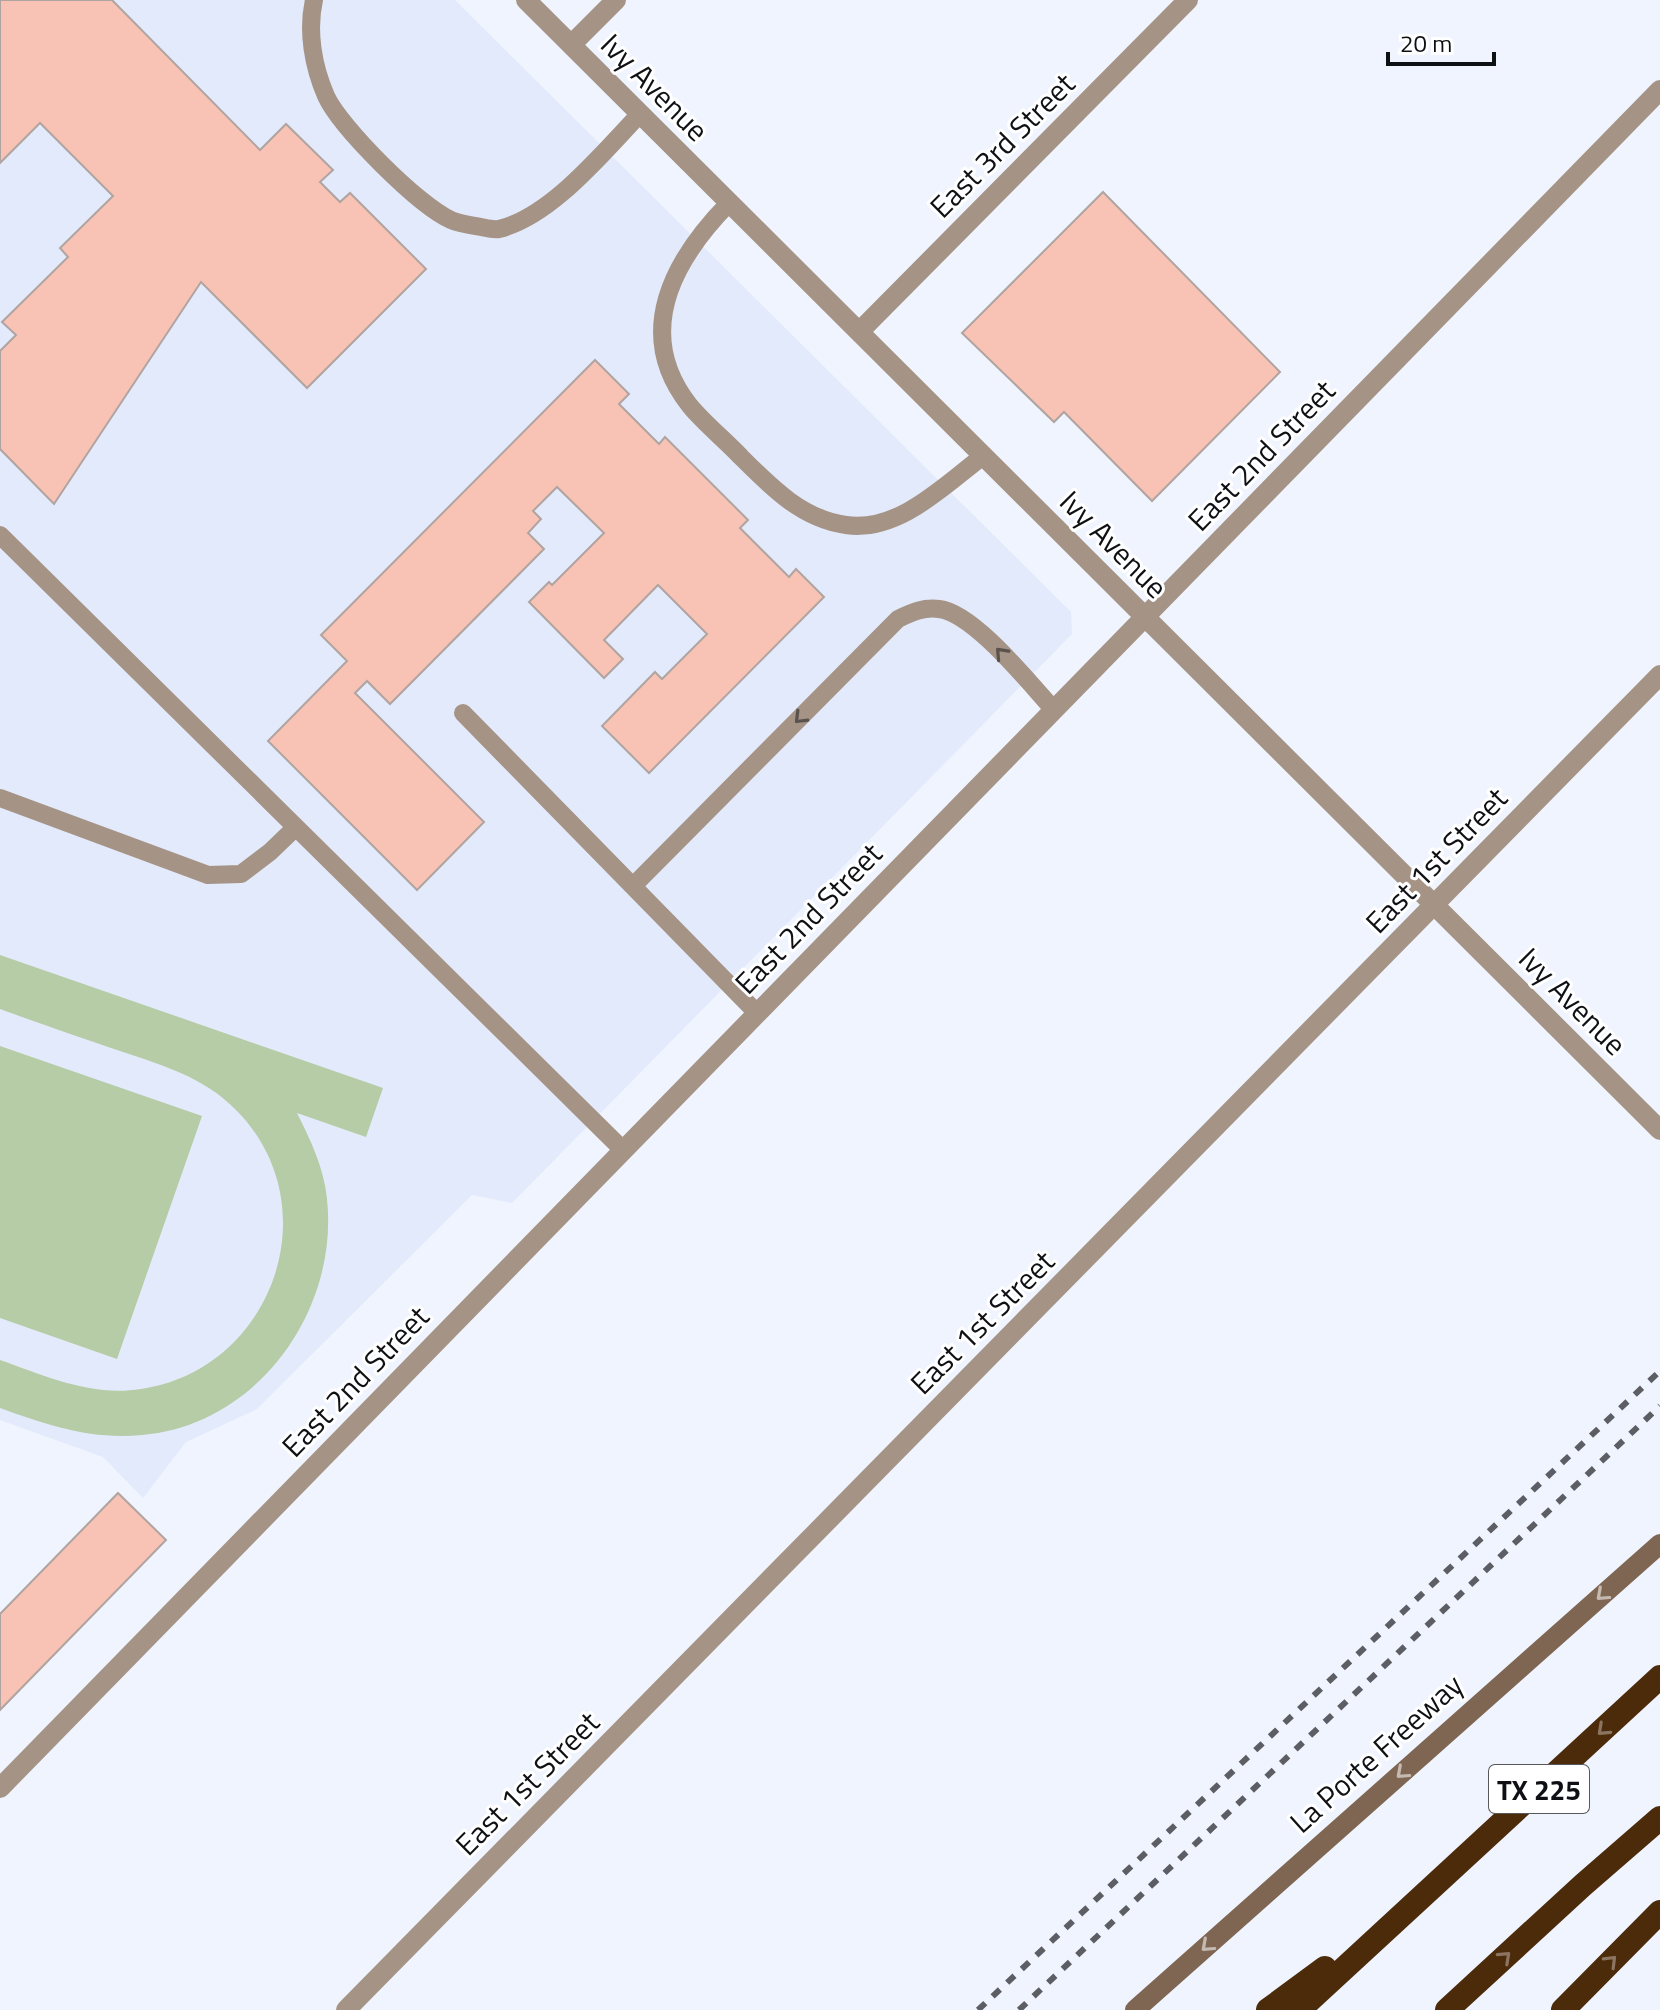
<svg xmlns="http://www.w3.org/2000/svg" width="1660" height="2010" viewBox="0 0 1660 2010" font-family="'Titillium Web',sans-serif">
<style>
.built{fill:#e3eafb}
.green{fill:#b5cca6}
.building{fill:#f8c2b5;stroke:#b0a4a1;stroke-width:2}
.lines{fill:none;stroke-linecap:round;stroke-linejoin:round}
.lane{stroke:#a59486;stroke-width:18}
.street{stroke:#a59486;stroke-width:20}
.secondary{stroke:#7f6652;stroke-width:20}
.highway{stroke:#4c2b0b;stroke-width:24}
.rail{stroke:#5c5e64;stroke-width:6;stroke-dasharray:10 10;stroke-linecap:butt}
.oneway{stroke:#5a524d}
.oneway2{stroke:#c5bab1}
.oneway3{stroke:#8b7560}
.labels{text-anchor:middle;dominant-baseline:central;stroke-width:6;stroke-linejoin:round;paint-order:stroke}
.shield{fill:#fff;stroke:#57585a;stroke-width:2}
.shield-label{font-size:28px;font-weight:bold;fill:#0f1014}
.street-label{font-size:30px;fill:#0f1014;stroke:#fff}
</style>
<rect width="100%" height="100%" fill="#eff4fe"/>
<path class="built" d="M0 0H455L1071 612 1072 634 512 1203 472 1195 257 1409 186 1442 143 1498 103 1457 0 1420Z"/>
<path class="green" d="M0 955 383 1088 366 1137 297 1113C311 1141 324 1168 327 1199 339 1310 258 1425 142 1435 91 1440 47 1425 0 1408V1360C46 1376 91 1397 141 1389 272 1370 331 1207 237 1111 204 1076 158 1064 114 1049 76 1036 38 1023 0 1009Z
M0 1046 202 1116 117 1359 0 1318Z"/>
<path class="building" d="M0 0H112L260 150 286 124 333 170 320 182 340 202 350 193 426 269 307 388 201 282 54 504 0 449V351L16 335 2 322 68 257 60 248 113 196 40 123 0 163Z
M1103 192 1280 372 1152 501 1064 412 1054 422 962 333Z
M595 360 629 394 619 404 659 444 665 437 748 520 740 528 789 577 796 569 824 597 649 773 602 726 655 672 662 679 707 634 658 585 604 640 623 659 604 678 529 602 549 582 552 585 604 533 557 487 533 511 541 519 528 533 544 549 390 704 367 681 355 693 484 822 417 890 268 741 347 661 321 635Z
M118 1493 166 1540 0 1710V1614Z"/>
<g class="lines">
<path class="lane" d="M314 0C307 31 313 66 326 96 340 127 419 206 451 220 460 224 471 225 481 227 486 228 493 230 499 229 552 216 603 152 640 114
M729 203C674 259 632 333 690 406 705 424 725 440 741 457 771 487 802 519 846 525 898 533 945 485 983 456
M0 535 623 1150
M463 713 757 1013
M0 798 208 875 241 874 270 852 296 827
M633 886 898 619C912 612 924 607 939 609 974 613 1030 684 1054 710"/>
<path class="street" d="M526 0 1660 1130
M571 45 616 0
M859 332 1188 0
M0 1788 1660 90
M346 2010 1660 675"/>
<path class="secondary" d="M1135 2010 1660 1544"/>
<path class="highway" d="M1268 2010 1325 1968
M1299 2010 1660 1677
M1447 2010 1583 1885 1660 1818
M1563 2010 1660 1912"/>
<path class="rail" d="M978 2010 1660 1371
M1019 2010 1660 1406"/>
</g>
<defs><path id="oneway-chevron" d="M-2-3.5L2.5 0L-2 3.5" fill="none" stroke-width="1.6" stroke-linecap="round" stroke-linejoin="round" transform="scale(2)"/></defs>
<g class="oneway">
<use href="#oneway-chevron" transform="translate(1001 653) rotate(-133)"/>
<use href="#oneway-chevron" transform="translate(800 718) rotate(135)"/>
</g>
<g class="oneway2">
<use href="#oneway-chevron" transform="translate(1602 1595) rotate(138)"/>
<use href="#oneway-chevron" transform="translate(1402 1773) rotate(138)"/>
<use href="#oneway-chevron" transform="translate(1207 1946) rotate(138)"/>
</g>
<g class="oneway3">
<use href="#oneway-chevron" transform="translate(1603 1730) rotate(137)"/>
<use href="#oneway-chevron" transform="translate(1505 1957) rotate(-43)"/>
<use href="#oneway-chevron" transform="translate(1611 1961) rotate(-45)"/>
</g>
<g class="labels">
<rect class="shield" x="1489" y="1765" width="100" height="48" rx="6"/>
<g class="shield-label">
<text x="1539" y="1789">TX 225</text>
</g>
<g class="street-label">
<text transform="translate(655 87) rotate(45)">Ivy Avenue</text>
<text transform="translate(1002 145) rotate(-45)">East 3rd Street</text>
<text transform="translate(1261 455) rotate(-46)">East 2nd Street</text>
<text transform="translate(1114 544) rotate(45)">Ivy Avenue</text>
<text transform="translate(1436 860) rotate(-46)">East 1st Street</text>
<text transform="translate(808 918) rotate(-46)">East 2nd Street</text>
<text transform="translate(1573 1001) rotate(45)">Ivy Avenue</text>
<text transform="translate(982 1322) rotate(-45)">East 1st Street</text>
<text transform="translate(355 1381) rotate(-46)">East 2nd Street</text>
<text transform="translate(1376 1753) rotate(-42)">La Porte Freeway</text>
<text transform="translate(527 1783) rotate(-45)">East 1st Street</text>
</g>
</g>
<path d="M1388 52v12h106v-12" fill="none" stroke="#0f1014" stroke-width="4"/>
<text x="1400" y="52" font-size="24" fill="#0f1014" stroke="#ffffff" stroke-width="6" paint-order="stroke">20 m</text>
</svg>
